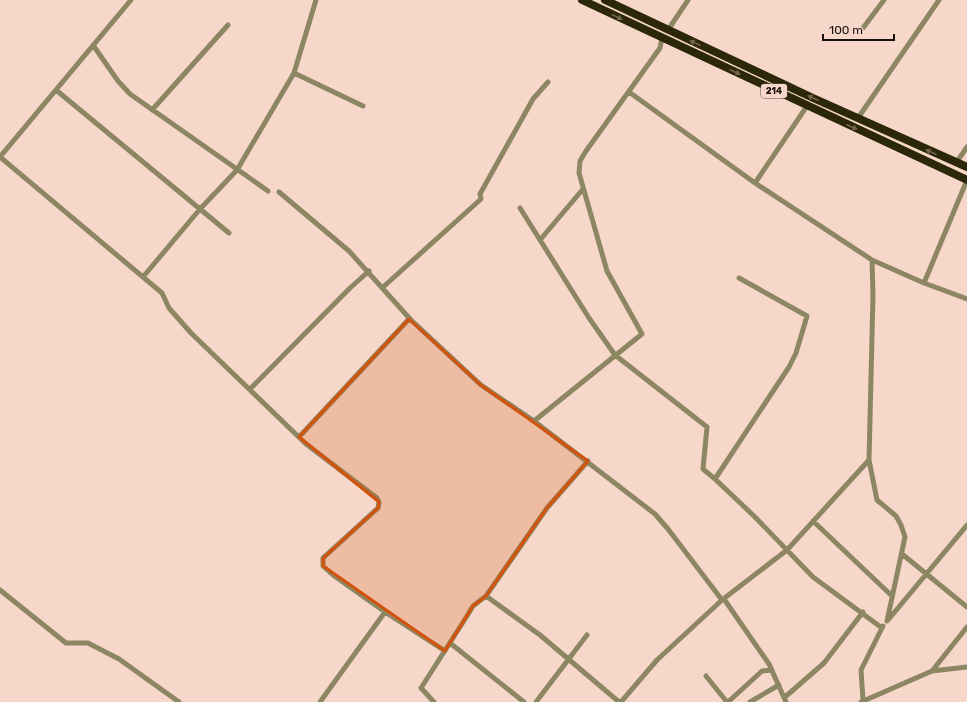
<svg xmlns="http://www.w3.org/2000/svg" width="967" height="702" viewBox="0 0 967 702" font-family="Rubik,sans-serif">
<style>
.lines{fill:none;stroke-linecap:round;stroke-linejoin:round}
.minor{stroke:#8c8762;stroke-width:5}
.highway{stroke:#2c2708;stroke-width:8}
.oneway{fill:#73654c}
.marked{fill:#d3520c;fill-opacity:0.2;stroke:#d3520c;stroke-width:3;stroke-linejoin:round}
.labels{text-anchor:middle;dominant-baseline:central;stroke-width:3.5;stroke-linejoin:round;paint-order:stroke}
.shield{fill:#f6d7ca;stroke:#5c4c45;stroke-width:1}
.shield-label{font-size:9px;font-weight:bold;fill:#1a100c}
</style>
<rect width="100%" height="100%" fill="#f6d7ca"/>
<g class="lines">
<path class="minor" d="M863 28 884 0
M668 30 688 0
M93 45 118 81 130 94 268 191
M294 73 363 106
M56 90 229 233
M629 92 755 183 872 260 924 283 967 299
M152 110 228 25
M858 118 939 0
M0 157 162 293 169 308 191 333 306 444 377 498 379 502 378 508 323 558V566L333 575 385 612
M0 157 131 0
M956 163 967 147
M755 183 807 106
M279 192 349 251 411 320 481 385 534 421 655 514 668 529 722 600
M520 208 589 318 615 355 707 427 703 469 715 479
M540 240 583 189
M872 260 873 295 869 460 877 500 896 516 901 525 905 537 887 621
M143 277 200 209 237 170 294 73 316 0
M739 278 807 316 796 353 789 367 715 479 755 517 813 577 882 628
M924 283 967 180
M382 288 481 199 480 194 533 99 548 82
M250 389 350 288 369 271
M534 421 642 334 607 271 579 173 580 161 586 151 660 48 662 38
M299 437 409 319
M813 521 892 596
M902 554 967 607
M0 590 66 643H88L119 659 179 702
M486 596 540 635 619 702
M724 599 769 664 786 702
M888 620 967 525
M450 643 524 702
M932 671 967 627
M706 676 727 702
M785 697 824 663 863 612
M863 700 861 670 883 626
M320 702 385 612 445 651
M434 702 421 688 467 616 473 606 486 596 547 508 588 461
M536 702 587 635
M621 702 657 660 722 600 787 550 869 460
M728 702 762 671 772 670
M750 702 779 685
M861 702 932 671 967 667"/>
<path class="highway" d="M582 0 967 180
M605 0 813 98 967 167"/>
</g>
<defs><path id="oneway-solid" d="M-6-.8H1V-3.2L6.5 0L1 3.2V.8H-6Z"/></defs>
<g class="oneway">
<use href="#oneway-solid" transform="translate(617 17) rotate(26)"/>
<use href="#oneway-solid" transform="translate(695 43) rotate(-155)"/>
<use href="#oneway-solid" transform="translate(735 72) rotate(25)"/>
<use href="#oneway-solid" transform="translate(813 98) rotate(-155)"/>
<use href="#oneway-solid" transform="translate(852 127) rotate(25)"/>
<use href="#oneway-solid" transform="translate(931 152) rotate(-155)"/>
</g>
<path class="marked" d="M409 319 481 385 588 461 547 508 486 596 473 606 445 651 323 566V558L378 508 379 502 299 437Z"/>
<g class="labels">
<rect class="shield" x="761" y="84" width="26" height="14" rx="3"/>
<g class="shield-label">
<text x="774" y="91">214</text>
</g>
</g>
<path d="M823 34v6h71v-6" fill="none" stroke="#1a100c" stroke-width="2"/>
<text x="829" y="34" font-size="12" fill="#1a100c" stroke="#f6d7ca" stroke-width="3" paint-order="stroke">100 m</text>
</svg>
